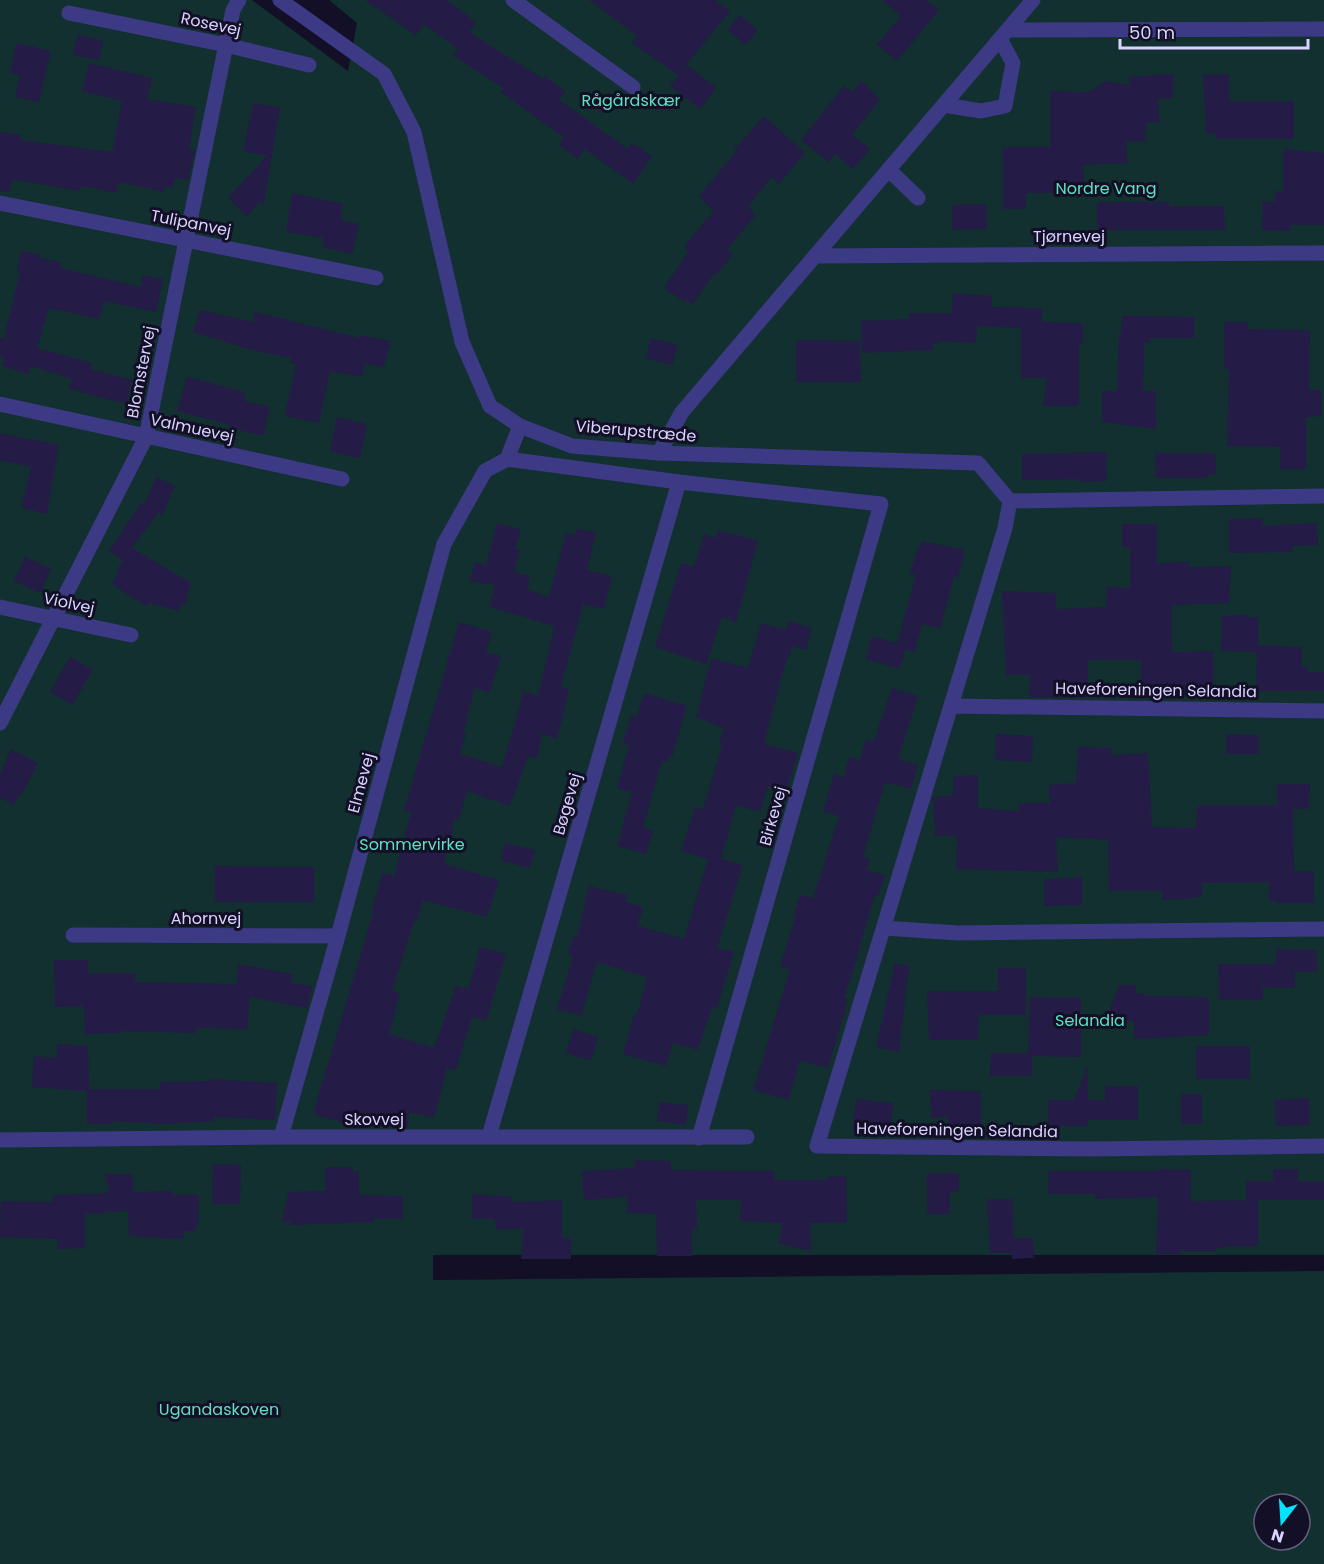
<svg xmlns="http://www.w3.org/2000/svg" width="1324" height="1564" viewBox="0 0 1324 1564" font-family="Poppins,sans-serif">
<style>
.green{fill:#12302f;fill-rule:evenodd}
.building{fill:#241b47}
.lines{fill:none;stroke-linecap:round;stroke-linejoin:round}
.minor{stroke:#3d3a85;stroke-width:15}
.labels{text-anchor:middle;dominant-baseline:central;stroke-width:6;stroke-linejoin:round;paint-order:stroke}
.street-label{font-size:16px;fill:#d9d4ff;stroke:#130f26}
.park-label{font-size:16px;fill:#5fe0c0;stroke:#130f26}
</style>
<rect width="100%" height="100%" fill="#130f26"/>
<path class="green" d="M0 0H252L348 71 357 23 329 0H1324V1255H433V1280L1324 1271V1564H0ZM1264 1504H1300V1540H1264Z"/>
<path class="building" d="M365 0H447L476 23 469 32 543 79 545 76 565 91 559 100 628 149 632 143 652 156 633 184 585 149 578 159 559 145 564 138 501 92 504 88 453 56 458 49 424 24 416 35Z
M589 0H715L730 11 678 75 632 43 637 36Z
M882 0H926L939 10 897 61 877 45 901 16Z
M740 15 758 30 746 45 727 30Z
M78 34 103 41 99 60 73 55Z
M16 43 51 51 39 102 15 97 20 75 10 73Z
M89 63 152 78 147 99 196 107 189 149 195 150 188 180 175 178 173 188 165 186 164 192 119 182 117 193 81 186 80 191 12 179 9 192 0 191V132L21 135 20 140 112 152 122 101 82 91Z
M687 65 716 88 700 109 670 86Z
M1174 74 1173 98 1158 99 1159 123H1146L1145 142 1126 141 1127 163 1083 165 1085 193H1026V209H1003V147H1050V91L1089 92 1107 81 1129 85V77Z
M1229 74V101H1294V139H1215V133H1206L1203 75Z
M861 81 880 99 852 135 870 149 853 169 835 154 829 162 801 140 844 86 852 92Z
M253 103 280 108 264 204 259 203 247 216 228 198 267 156 243 151Z
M764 116 805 153 779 184 771 177 748 207 756 214 727 250 733 255 716 275 714 273 693 304 687 300 685 302 664 288 689 251 684 246 714 211 699 197 736 151 734 150Z
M1283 149 1324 153V225H1290V231L1262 230 1263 201 1275 202V191L1283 192Z
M292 193 343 204 341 220 359 224 352 254 322 247 324 238 286 232Z
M1097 202H1169V206H1224L1225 230H1097Z
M986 204 987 229 952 230V205Z
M21 251 41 255 40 258 61 262 60 268 141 287 143 275 163 279 156 312 104 301 99 319 49 308 37 348 92 363 90 369 132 380 126 404 69 389 72 379 31 366 29 374 2 366 4 358 0 356V338L10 339 4 337 20 273H17Z
M953 293 992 296 991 307 1042 308V322L1083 323V344H1079V406H1043L1047 378H1021V328L977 326 976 343 940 341V343H933V350L862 353 861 321 909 319V313H952Z
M200 310 253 322 255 312 360 338 361 335 391 341 383 368 365 363 362 377 330 371 319 423 285 416 296 364 290 363 291 358 252 350 193 332Z
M1122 316 1194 317V338H1150V343H1144L1143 391H1156V429L1102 422V391H1117L1119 333H1121Z
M1224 322H1248V329L1310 330 1309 390H1321V416L1306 417V469H1280V447L1227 446 1229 369H1224Z
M651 338 678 345 672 365 646 358Z
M796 340 860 341 861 382H796Z
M187 377 245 392 244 401 270 407 263 436 239 430 228 426V424L177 411Z
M337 417 367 424 360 458 330 451Z
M0 433 59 445 47 514 21 507 31 467 0 460Z
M1106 452 1107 481 1079 482V479L1022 480V454Z
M1155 453H1215L1216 474 1207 475V478H1156Z
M156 477 175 486 162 515 158 513 132 548 191 583 185 605 181 604 179 611 151 603 146 606 112 584 119 571 117 570 123 560 109 551 141 503 144 504Z
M1263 518V526L1317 523 1318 545 1292 546 1293 552 1229 553V519Z
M497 523 521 530 515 549 520 550 514 572 530 576 527 590 549 597 566 533 575 535 577 529 596 532 587 570 612 576 604 609 583 604 561 687 569 690 557 739 542 734 537 758 528 756 510 806 467 791 459 820 455 818 444 864 499 880 487 917 423 900 417 922 414 921 392 991 400 993 389 1034 434 1048 456 986 468 990 480 947 506 954 486 1021 472 1017 456 1070 447 1068 434 1118 409 1112 408 1127 352 1110 348 1124 313 1114 374 909H372L382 873 394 876 411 812 404 810 459 622 492 632 486 652 501 656 490 693 475 688 463 733 466 734 460 754 502 767 524 690 538 696 548 654 554 626 489 607 495 585 470 581 475 562 486 565Z
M1122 524H1157V563L1189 562V567L1231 566 1229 603 1172 605V652L1213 651 1214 693 1141 694V660H1088L1087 698 1029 697 1030 675H1006L1002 591 1056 593V609L1106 607 1107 587 1130 588V547H1122Z
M718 530 758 541 736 622 722 617 706 664 655 647 681 563 694 567 704 534 716 538Z
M922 541 965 550 958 577H954L940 629 922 624 915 652 906 649 899 669 866 659 872 636 897 643 916 575 910 574 917 549 920 547Z
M25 557 51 569 40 593 14 581Z
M1248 615V617H1258V645L1302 647V667H1308V672H1324V691H1256L1257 652 1221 651 1222 616Z
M788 621 812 628 806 650 792 646 789 658 787 657 764 744 798 753 786 792 768 786 760 812 736 805 721 859 743 865 717 948 734 952 717 1008 712 1007 698 1050 673 1043 666 1066 623 1054 634 1014 637 1015 647 977 597 962 581 1016 557 1009 573 956 568 954 573 936 577 937 589 886 627 895 625 902 643 907 638 926 684 939 708 859 681 851 695 807 703 809 722 745 719 744 724 728 696 717 711 658 748 668 761 623 785 630Z
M70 657 93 670 72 705 50 692Z
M892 688 918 696 898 759 918 765 911 789 885 782 863 857 870 859 867 870 885 875 878 896 875 895 858 952H859L844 998 848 999 828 1068 800 1060 789 1100 753 1090 790 969 780 967 795 917 793 916 800 895 813 898 839 816 823 811 834 774 844 777 849 757 860 760 866 739 874 741Z
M644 693 687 706 672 757 669 756 668 762 662 760 643 828 653 831 646 854 617 846 632 792 617 788 629 745 623 743 631 715 637 717Z
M996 734 1033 736 1032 762 995 760Z
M1226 734 1259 735 1258 754H1226Z
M1078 747 1111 748 1112 755 1148 753 1152 827 1196 828 1197 807 1199 808V805H1277V784H1310L1309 809H1293L1294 871H1314V903H1277V901H1269V882L1202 883V897L1188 898V899L1162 900V891H1109L1108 840 1056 837 1058 872 956 869 957 836H935L933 797 953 796 954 776 978 775V808L1019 811V803H1050L1049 785 1076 783Z
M11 749 38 763 21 796 19 795 14 805 0 798V774Z
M505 843 535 850 530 868 501 861Z
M215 866 314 867V902H215Z
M1082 877V905L1044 906V879Z
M1276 949 1316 950 1317 972H1295V988L1263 987V1000H1219L1218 964H1276Z
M54 960H88V973H135V982L237 984 238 964 293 974 291 983 312 986 307 1008 250 997 247 1029 196 1028V1033L122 1031V1033L85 1034 84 1006 55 1007Z
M895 963 909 966 899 1052 876 1047Z
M998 968H1026V1015H979L978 1040H929L927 991H998Z
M1119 985H1136V993H1144V996L1209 997V1035L1134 1039V1021H1105Z
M1030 997 1081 998V1057L1032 1056V1076H990L991 1053H1028Z
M573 1029 598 1037 591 1061 566 1053Z
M57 1044 88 1046 89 1089H160V1082L211 1081V1079L277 1083 275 1120 214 1117V1121L163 1124 113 1121V1124H87V1091L32 1087 34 1056 57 1058Z
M1196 1046H1250V1079H1196Z
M1087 1067 1088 1100H1105V1086H1138V1120H1088V1126H1048V1100H1074Z
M930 1090 981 1091V1128H948V1117L931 1118Z
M1181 1094H1202V1124H1181Z
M1309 1098 1310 1125 1276 1126 1275 1100Z
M856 1099 893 1103 891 1124 884 1123 882 1136 852 1131Z
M659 1102 688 1105 686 1125 657 1121Z
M635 1160 671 1161V1170L775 1171 774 1180H827V1177L846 1176 847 1222 810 1223 811 1251 778 1243 783 1223 740 1221 741 1200H696L697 1229H692V1256H657L656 1214 627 1213V1197L584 1200 582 1171 634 1168Z
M213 1164 241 1165 240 1204H212Z
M330 1167H353V1171H359V1195L403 1196V1219H374V1222L291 1225V1222H281L289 1192 325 1191V1168Z
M1158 1169 1191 1170 1190 1201 1256 1200H1246V1181H1273V1169H1298V1181L1324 1182V1200H1258V1246L1221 1247 1216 1248V1251H1180V1254H1156L1158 1197 1095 1199V1194H1048L1049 1171H1158Z
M927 1173H959V1191L950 1192V1214H927Z
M105 1174H133V1192L172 1191V1195H199L198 1226H195V1231H184L183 1239 129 1236 128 1211 85 1214V1248L58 1249 57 1239 0 1237 1 1201 53 1202 52 1195 109 1193Z
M472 1194 512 1197V1202L562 1200V1238L571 1239V1259H521L523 1229H496L495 1219H472Z
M987 1199H1012L1014 1238H1033L1034 1258 1012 1259V1253H990Z"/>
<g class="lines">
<path class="minor" d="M280 0 384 74 414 132 462 342 490 406 520 426 572 446 659 453 978 463 1010 501 1005 528 817 1146 1090 1149 1324 1146
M513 0 633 87
M69 13 226 45 309 65
M1008 30 1324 29
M944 105 981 111 1005 106 1013 63 1000 39
M889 170 918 198
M0 203 376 278
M815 256 1324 253
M0 404 342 479
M659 453 682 412 1033 0
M507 459 679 482 881 504 699 1138
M507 459 520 426
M1010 501 1324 496
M0 607 131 635
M952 706 1324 711
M0 723 146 437 233 10 239 0
M884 928 958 933 1324 929
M73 935 338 936
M489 1136 679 482
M281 1137 338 936 444 544 485 471 507 459
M0 1140 281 1137H747"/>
</g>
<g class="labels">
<g class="street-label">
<text transform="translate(211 24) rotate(12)">Rosevej</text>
<text transform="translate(191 223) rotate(11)">Tulipanvej</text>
<text x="1069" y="236">Tjørnevej</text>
<text transform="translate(141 372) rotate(-79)">Blomstervej</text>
<text transform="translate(192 428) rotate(12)">Valmuevej</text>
<text transform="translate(636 431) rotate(5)">Viberupstræde</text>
<text transform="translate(69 603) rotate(12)">Violvej</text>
<text transform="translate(1156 690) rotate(1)">Haveforeningen Selandia</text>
<text transform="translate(361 783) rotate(-75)">Elmevej</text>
<text transform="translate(567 804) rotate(-74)">Bøgevej</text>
<text transform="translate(773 816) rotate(-74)">Birkevej</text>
<text x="206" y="918">Ahornvej</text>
<text x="374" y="1119">Skovvej</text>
<text transform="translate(957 1130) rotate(1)">Haveforeningen Selandia</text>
</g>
<g class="park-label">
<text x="631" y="100">Rågårdskær</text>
<text x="1106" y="188">Nordre Vang</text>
<text x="412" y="844">Sommervirke</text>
<text x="1090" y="1020">Selandia</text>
<text x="219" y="1409">Ugandaskoven</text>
</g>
</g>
<g transform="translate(1282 1522) rotate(197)"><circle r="28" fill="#130f26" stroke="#625e7d" stroke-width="1.5"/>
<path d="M0-4.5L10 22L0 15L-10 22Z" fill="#00e5ff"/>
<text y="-9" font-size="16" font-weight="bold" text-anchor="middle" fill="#d9d4ff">N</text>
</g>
<path d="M1120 39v9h188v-9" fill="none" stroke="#d9d4ff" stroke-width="3"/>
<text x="1129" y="39" font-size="18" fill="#d9d4ff" stroke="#130f26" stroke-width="4.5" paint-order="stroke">50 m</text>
</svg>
